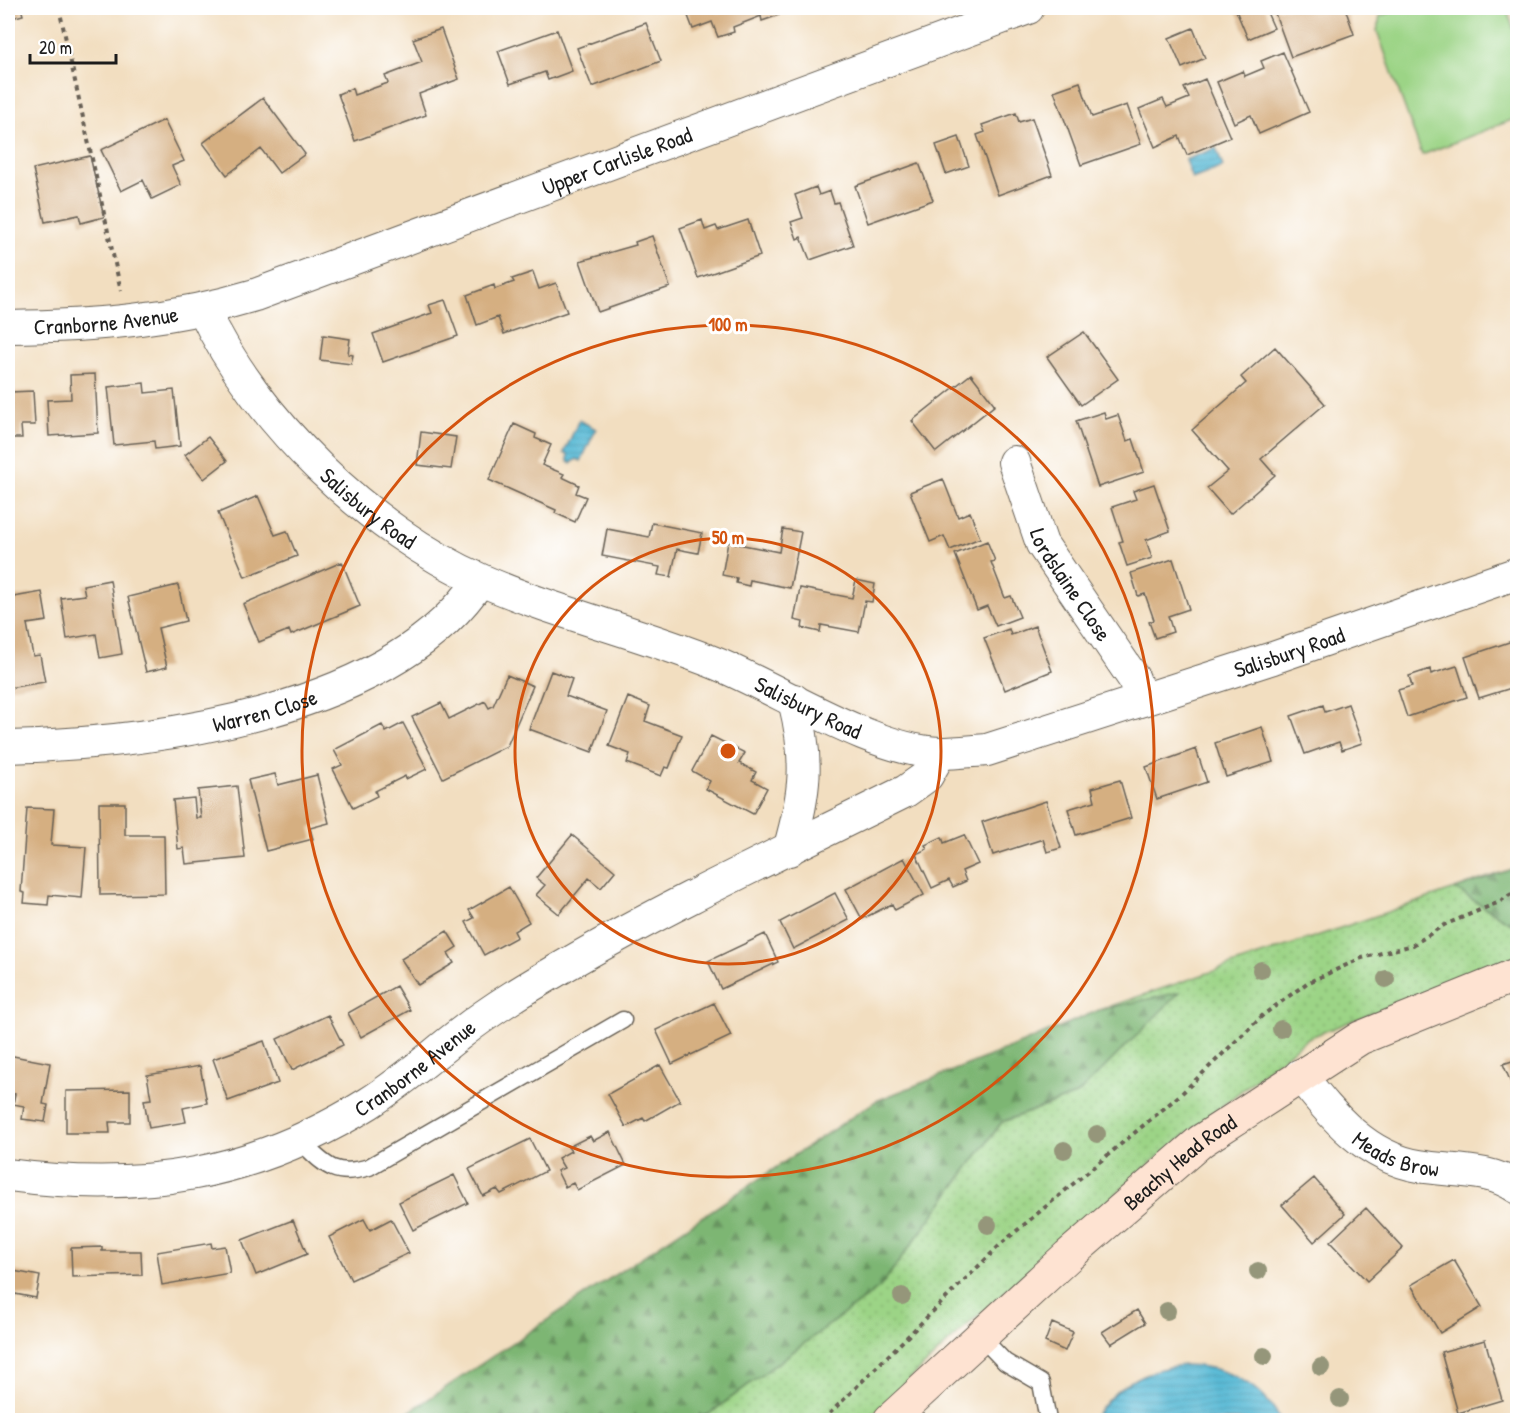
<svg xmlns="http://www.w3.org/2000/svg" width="1525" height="1428" viewBox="0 0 1525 1428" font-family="'Patrick Hand',sans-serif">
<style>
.grass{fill:url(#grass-dots);stroke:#5c7851;stroke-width:1.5}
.forest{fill:url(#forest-firs);stroke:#4c6948;stroke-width:1.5}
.garden{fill:#9cd486;stroke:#5c7851;stroke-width:1.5}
.water{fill:url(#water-rules);stroke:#396a78;stroke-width:1.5}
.building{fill:#d5af81}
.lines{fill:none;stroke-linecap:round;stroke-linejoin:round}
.lane-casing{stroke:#676055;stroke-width:19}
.street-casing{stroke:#676055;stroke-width:34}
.secondary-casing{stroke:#676055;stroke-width:35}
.path{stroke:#676055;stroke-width:4;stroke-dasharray:4.5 4.5;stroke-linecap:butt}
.lane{stroke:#fff;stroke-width:16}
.street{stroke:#fff;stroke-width:32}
.secondary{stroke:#fee3d2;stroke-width:33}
.tree{fill:#95967a}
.ring{fill:none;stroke:#d4530e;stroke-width:3}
.labels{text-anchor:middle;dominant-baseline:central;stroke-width:6;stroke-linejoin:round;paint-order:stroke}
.street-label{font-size:22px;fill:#1c1c1c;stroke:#fff}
.centre{fill:#d4530e;stroke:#fff;stroke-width:3}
.ring-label{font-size:18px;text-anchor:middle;font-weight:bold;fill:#d4530e;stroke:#fff;stroke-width:6;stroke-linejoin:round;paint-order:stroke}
</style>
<defs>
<pattern id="grass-dots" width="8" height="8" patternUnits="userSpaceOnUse" patternTransform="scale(1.5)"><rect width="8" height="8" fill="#9cd486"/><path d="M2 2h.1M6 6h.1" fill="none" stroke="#86b573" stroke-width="1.8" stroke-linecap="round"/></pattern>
<pattern id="forest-firs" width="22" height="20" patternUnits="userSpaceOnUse" patternTransform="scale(1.5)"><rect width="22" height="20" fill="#7db673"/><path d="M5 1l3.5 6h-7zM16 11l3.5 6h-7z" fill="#66935e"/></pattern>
<pattern id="water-rules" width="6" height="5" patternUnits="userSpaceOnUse" patternTransform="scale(1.5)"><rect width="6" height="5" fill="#56b9d5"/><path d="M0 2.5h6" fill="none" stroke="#4a9eb6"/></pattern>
</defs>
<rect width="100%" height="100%" fill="#fff"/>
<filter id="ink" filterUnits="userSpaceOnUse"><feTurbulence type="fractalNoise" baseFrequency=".0167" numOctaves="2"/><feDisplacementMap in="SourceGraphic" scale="12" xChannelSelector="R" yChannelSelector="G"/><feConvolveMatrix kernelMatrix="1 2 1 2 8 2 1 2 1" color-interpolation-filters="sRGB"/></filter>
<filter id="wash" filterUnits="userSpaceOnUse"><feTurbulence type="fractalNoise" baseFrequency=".008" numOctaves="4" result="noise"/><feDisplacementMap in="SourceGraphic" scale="24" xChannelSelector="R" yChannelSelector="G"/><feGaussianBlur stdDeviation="1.35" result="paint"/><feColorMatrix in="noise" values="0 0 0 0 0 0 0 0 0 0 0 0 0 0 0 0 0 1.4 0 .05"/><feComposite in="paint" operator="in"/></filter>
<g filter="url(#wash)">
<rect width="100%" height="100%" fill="#f2dec0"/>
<path class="grass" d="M1455 889 1517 927V957L1308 1038 1160 1155 965 1327 867 1420H693L709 1414 880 1287 1002 1122 1078 1094 1178 993 1099 1010Z"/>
<path class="forest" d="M1517 867V927L1455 889Z
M1180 992 1078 1094 1002 1122 880 1287 709 1414 693 1420H397L876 1101 1023 1043 1099 1010Z"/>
<path class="garden" d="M1404 8H1506L1517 38V118L1422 155 1377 31 1380 16Z"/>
<path class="water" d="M1216 148 1223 167 1192 179 1185 160Z
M579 420 596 429 581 461 577 459 572 463 568 462V455L564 453Z
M1185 1365C1226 1366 1261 1384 1281 1420H1093C1113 1386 1146 1368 1185 1365Z"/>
<g id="blocks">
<path class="building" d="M8 8H21L23 15 8 19Z
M685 8H716L718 13 733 8H776L779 15 762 21 761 16 733 27 734 32 718 37 712 22 693 29Z
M1235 8H1265L1274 28 1248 39Z
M1273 8H1345L1354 34 1291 57Z
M646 23 661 61 592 87 577 48Z
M1193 28 1205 58 1182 68 1169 38Z
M441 29 459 79 419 94 426 115 355 141 338 94 352 88 354 95 388 83 385 76 422 62 413 39Z
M557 30 572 71 548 80 545 72 510 84 498 51Z
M1283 52 1309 112 1259 134 1251 115 1234 123 1217 82 1243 71 1245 76 1264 68 1261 61Z
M1205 79 1230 137 1187 155 1179 136 1155 147 1139 109 1163 99 1167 107 1189 98 1184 88Z
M1080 82 1092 117 1127 105 1141 144 1081 165 1054 91Z
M263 98 305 154 279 173 261 149 227 175 203 143Z
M1016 113 1019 122 1032 118 1052 175 998 195 977 135 985 132 982 125Z
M164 120 184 161 172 166 181 185 152 199 143 180 121 191 101 150Z
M959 137 969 166 946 174 936 145Z
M90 156 104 217 81 223 79 215 45 222 33 169Z
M919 163 933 200 868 223 855 186Z
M816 187 819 195 830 191 834 203 838 202 853 245 810 260 801 237 797 239 791 222 803 218 795 195Z
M702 220 705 230 716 226 718 230 748 220 760 256 698 278 680 228Z
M652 236 670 287 598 312 580 261 636 245 635 242Z
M533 272 539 289 556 283 567 312 504 334 498 317 477 325 467 295 494 285 495 289 514 282 512 279Z
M445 300 458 336 383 362 373 334 432 313 429 305Z
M1084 332 1118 379 1081 405 1047 357Z
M323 335 350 339 348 354 353 355 351 364 320 360Z
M1275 347 1325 404 1261 459 1275 475 1230 514 1207 488 1228 471 1192 430 1246 383 1241 377Z
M95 374 98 433 49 436 47 400 71 399 70 375Z
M971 374 995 405 936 452 912 421Z
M144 383 145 393 174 390 180 446 155 449 154 441 114 445 108 387Z
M33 391 35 425H21L22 438H8V396L10 392Z
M1104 412 1106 419 1118 415 1127 441 1133 439 1144 472 1098 487 1076 421Z
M514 424 536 434 535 438 551 445 542 465 564 474 562 477 579 485 576 493 586 497 575 522 555 513 556 510 489 480Z
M421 432 456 437 451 469 417 465Z
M208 437 227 461 204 479 185 455Z
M943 479 958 517 970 512 980 538 950 550 944 536 930 542 910 492Z
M1154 484 1170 531 1146 540 1152 558 1127 566 1119 542 1123 541 1112 507 1136 499 1133 491Z
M258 496 275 535 287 531 297 556 245 577 218 513Z
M652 523 702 533 698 553 677 549 671 577 658 575 660 567 602 556 607 529 649 537Z
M783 529 801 532 790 588 750 580 749 586 736 583 737 578 722 575 728 542 779 552Z
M987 541 995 561 991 562 1005 598 1011 596 1020 617 996 626 987 606 977 610 955 554Z
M1173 559 1189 609 1168 616 1173 632 1155 638 1149 622 1154 620 1145 594 1138 596 1131 573Z
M342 562 360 606 291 635 289 630 259 642 243 604Z
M110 580 122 654 100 658 96 634 67 639 61 598 85 595 83 585Z
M856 580 875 584 872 602 865 601 859 632 821 625 820 632 802 628 803 622 794 620 800 588 852 598Z
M178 585 186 621 158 628 167 667 146 672 128 597Z
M42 592 47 621 27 624 33 656 40 655 45 682 8 688V598Z
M1035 626 1052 671 1005 690 984 638 1009 629 1011 635Z
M1518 639V686L1479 698 1465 657Z
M1457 666 1467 697 1407 717 1398 690 1412 686 1409 676 1430 669 1431 674Z
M551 671 572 679 566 696 607 711 592 752 529 729Z
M507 675 533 686 507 746 443 778 412 717 441 703 449 719 485 701 489 708 493 706Z
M628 697 650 706 645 721 682 735 669 768 665 767 661 776 627 763 630 754 609 746Z
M1348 704 1362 743 1342 750 1339 742 1305 754 1291 716 1323 705 1325 712Z
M403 723 427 769 406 779 405 776 375 791 377 796 353 808 333 769 342 765 334 750 382 725 386 732Z
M1262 727 1273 762 1226 777 1215 743Z
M711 736 745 753 739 763 756 772 752 780 767 788 753 814 706 789 710 781 692 771Z
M1196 749 1207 782 1157 799 1146 767Z
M275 774 278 785 317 775 329 823 310 828 313 839 266 851 248 780Z
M1120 780 1131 818 1076 835 1068 809 1095 801 1092 788Z
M237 786 245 858 186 864 184 848 178 849 173 800 194 798 196 818H201L198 790Z
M1046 801 1061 848 1047 852 1043 839 993 855 982 822Z
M99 803H125V835H164L165 894 100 895Z
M27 808 54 809 51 845 86 847 82 898 49 895 48 905 24 903 25 893 21 892Z
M572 835 615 871 601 888 589 878 559 914 536 895 545 885 536 878Z
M964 835 978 864 962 871 966 881 953 887 949 880 932 888 916 854 927 849 925 845 942 837 944 843Z
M904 858 924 895 895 910 892 904 862 919 846 889Z
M509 887 529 922 514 931 517 937 484 955 466 922 474 918 469 910Z
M835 893 849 920 793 949 780 922Z
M447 931 457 947 448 953 454 963 418 985 401 959Z
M765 934 778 962 721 989 708 961Z
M396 986 410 1010 361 1037 348 1013Z
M714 1003 731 1036 672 1064 656 1030Z
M328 1015 343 1045 292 1070 277 1039Z
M264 1041 278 1083 228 1101 213 1059Z
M8 1055 50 1063 43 1104 48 1105 45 1122 22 1119 24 1106 13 1104 15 1094 8 1093Z
M1518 1059V1091L1515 1092 1503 1064Z
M660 1065 680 1101 645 1121 643 1118 626 1127 608 1094Z
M200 1066 207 1103 183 1108 186 1122 149 1128 144 1100 151 1099 147 1075Z
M130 1090V1122H109L110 1133H66V1091Z
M610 1132 626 1165 577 1190 573 1183 565 1187 557 1171 564 1168 558 1158 571 1151 568 1147 590 1136 593 1141Z
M530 1139 546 1171 501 1194 497 1189 483 1196 469 1169Z
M454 1175 468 1203 413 1230 399 1202Z
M1314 1178 1345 1214 1314 1242 1282 1205Z
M1366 1208 1403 1248 1367 1281 1330 1242Z
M364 1219 370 1230 391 1219 409 1253 351 1280 329 1237Z
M293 1220 307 1254 256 1275 242 1240Z
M211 1243 212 1248 225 1246 230 1273 162 1285 157 1252Z
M102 1247V1251H141L142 1275 72 1277 71 1248Z
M1454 1260 1482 1307 1440 1333 1411 1285Z
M8 1270 40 1276 36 1298 15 1294 14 1300 8 1299Z
M1137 1310 1145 1323 1111 1344 1102 1332Z
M1052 1323 1073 1332 1065 1351 1045 1342Z
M1485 1340 1502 1400 1458 1413 1441 1352Z"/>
</g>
</g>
<g filter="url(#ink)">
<use href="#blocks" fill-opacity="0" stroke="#676055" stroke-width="1.5"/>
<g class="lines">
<g class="lane-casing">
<path id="lane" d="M299 1140C324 1164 333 1178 369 1167L623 1020
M981 1337 1005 1362 1041 1383 1048 1420"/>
</g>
<g class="street-casing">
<g id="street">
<path id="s1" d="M204 310C254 419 371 532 481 580 556 613 638 632 715 663 779 689 873 751 940 753 956 753 972 751 987 750L1273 658 1518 573"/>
<path id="s2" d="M8 327C94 326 172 320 255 295L1028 8"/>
<path id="s3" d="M1014 462 1042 544 1134 679 1141 700"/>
<path id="s4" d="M8 747C155 743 392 713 480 580"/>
<path d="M789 850C806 791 809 760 794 700"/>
<path id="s5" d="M1300 1075C1332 1115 1365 1157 1419 1166 1451 1172 1488 1167 1518 1188"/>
<path id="s6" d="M8 1175C142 1193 252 1176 369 1103 402 1082 430 1057 461 1033 494 1007 530 986 566 965 676 901 792 848 906 791L927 776 940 753"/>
</g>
</g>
<g class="secondary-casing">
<g id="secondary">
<path id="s7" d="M890 1420 1068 1256 1201 1141 1360 1038 1518 974"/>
</g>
</g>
<path class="path" d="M59 8 121 291
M823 1420 1002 1243 1180 1095 1263 1015 1307 983 1362 958 1413 945 1444 925 1497 903 1518 890"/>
<use href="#lane" class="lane"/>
<use href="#street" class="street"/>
<use href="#secondary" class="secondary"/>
</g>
<g class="tree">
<circle cx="1261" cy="970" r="9"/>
<circle cx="1386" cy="979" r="9"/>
<circle cx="1281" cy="1029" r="9"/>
<circle cx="1097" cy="1134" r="9"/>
<circle cx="1064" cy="1150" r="9"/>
<circle cx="988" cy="1225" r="9"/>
<circle cx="1258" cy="1271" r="9"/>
<circle cx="902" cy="1296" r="9"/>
<circle cx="1167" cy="1311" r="9"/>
<circle cx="1264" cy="1356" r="9"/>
<circle cx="1321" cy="1367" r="9"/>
<circle cx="1340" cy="1399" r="9"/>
</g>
</g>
<g class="ring">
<circle cx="728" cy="751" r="213"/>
<circle cx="728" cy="751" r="426"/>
</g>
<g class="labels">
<g class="street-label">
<text stroke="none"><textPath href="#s2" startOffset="636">Upper Carlisle Road</textPath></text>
<text stroke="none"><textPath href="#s2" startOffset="98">Cranborne Avenue</textPath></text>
<text stroke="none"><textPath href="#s1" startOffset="260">Salisbury Road</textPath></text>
<text stroke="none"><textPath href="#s3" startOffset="136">Lordslaine Close</textPath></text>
<text stroke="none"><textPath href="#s1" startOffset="1251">Salisbury Road</textPath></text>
<text stroke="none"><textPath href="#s1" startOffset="746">Salisbury Road</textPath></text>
<text stroke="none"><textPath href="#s4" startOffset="260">Warren Close</textPath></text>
<text stroke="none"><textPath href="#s6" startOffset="434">Cranborne Avenue</textPath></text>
<text stroke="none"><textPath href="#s5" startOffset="128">Meads Brow</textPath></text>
<text stroke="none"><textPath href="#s7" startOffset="388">Beachy Head Road</textPath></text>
</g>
</g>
<circle cx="728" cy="751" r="9" class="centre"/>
<g class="ring-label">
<text x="728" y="331">100 m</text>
<text x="728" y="544">50 m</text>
</g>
<rect width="1525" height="1428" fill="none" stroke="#fff" stroke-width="30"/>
<path d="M30 54v9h86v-9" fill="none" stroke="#1c1c1c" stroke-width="3"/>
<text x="39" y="54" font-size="18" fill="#1c1c1c" stroke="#ffffff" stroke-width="4.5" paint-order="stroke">20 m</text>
</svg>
